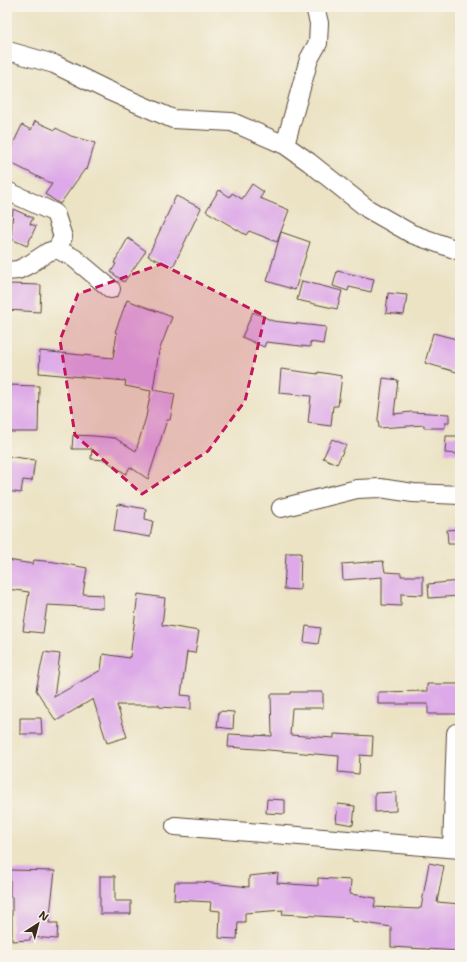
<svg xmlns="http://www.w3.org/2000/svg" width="467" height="962" viewBox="0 0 467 962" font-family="'Shantell Sans',sans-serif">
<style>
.building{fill:#dda9e8}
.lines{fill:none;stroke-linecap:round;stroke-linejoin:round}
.minor-casing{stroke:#564637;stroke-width:20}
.minor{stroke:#fff;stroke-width:18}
.marked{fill:#c2185b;fill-opacity:0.2;stroke:#c2185b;stroke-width:3;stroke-dasharray:8 5;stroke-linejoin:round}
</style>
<rect width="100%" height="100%" fill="#f7f3e8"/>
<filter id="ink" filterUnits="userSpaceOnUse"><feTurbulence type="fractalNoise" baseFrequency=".025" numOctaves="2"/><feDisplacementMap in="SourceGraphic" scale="8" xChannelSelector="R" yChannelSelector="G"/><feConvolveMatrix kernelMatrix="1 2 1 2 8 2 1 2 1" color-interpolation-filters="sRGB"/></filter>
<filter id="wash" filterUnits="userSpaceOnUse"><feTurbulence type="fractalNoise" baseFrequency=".012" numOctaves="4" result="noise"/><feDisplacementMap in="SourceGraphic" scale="16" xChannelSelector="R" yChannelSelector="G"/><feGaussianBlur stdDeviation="0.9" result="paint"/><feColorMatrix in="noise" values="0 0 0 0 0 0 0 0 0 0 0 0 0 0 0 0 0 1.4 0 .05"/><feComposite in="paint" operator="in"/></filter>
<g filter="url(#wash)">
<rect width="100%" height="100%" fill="#ece3c5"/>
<g id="blocks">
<path class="building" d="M35 121 55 130 56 128 71 136 95 143 87 170 85 169 60 204 45 194 52 184 7 161V144L12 146 22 125 31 130Z
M252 184 264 192 260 198 289 210 277 242 249 231 246 235 206 211 219 190 230 197 232 193 242 199Z
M176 196 201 208 173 267 148 256Z
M13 209 33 218 30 224 36 226 27 246 11 239Z
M281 232 310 242 295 290 267 281Z
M128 238 146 251 124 282 111 272 116 264 114 263Z
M337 271 374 279 371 292 349 287 348 291 333 286Z
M302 281 342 291 337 309 297 300Z
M9 284 41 285 40 312 8 310Z
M388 293 407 295 404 315 386 313Z
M127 300 172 317 159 351 153 390 175 394 170 420H167L148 479 130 467 126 474 105 460 91 459 92 449H72L73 435 94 436 115 438 136 451 146 417 151 391 125 386 126 381 39 373 40 351 113 358 117 333 115 332Z
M253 312 273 321 326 327 323 344 310 342V347L266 342 264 347 242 337Z
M433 333 460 340V373L425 363Z
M281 369 318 374V372L342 376 338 406H333L331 426 308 423 311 396 279 393Z
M383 378 398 380 394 414 411 412 449 414V423H445V428H424V425L379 428 378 419Z
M7 385 39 386 38 432H8L9 413 7 412Z
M446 436H459V454L445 453Z
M332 439 346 445 337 464 323 458Z
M7 456 35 460 32 481 23 480 21 493 7 491Z
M118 504 146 509 145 519 153 521 150 537 114 531Z
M460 529V544H448L447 530Z
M286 553H301L300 590 284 589Z
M7 560 33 564 34 560 55 562 87 568 83 594 103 595V608L47 605 43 633 23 631 29 592 7 589Z
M383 561 385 572 401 573V576H423V595L401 594V606L382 605V577L343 580 342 564Z
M460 581V596L429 598 428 584Z
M138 594 165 598 162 625 199 631 195 653 187 652 181 695 191 696V709L159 707V705H117L127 737 107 743 93 699 56 721 36 690 44 652 60 654 54 697 101 670 103 654 129 658V656L130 657Z
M306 626 321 628 318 644 304 642Z
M427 684H460V714H428V704H378V692L427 691Z
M291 692H323V708H292L290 735 334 738V734L373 736 372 756 360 755 359 774 338 772 339 756 257 749 228 747 229 734 272 736 271 694H291Z
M219 711 234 712 233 729 217 727Z
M20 718H41L42 734H20Z
M396 792V811L375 812V793Z
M267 799 285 800V814L266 813Z
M338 804 355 806 353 825 336 822Z
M429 863 444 866 437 902 460 904V951L391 947V927L352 921V918L282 914 283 910 245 913V922H238L237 939 219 938 220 911 210 910 211 902 174 900 175 882H202L249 887V876L278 873 277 883 318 886V878L351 880 350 894 376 898 374 907 419 909V908H421Z
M10 870 55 871 49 923H58L57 939 30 937V940L12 941V897H10Z
M100 876H115V901H131V914H100Z"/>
</g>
</g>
<g filter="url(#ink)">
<use href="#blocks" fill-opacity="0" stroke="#564637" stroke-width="1"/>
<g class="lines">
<g class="minor-casing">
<path id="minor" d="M7 51 12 52 54 64 107 90 173 119 232 122 285 145 309 162 368 209 412 234 460 251
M285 145 309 59 318 43 319 23 315 7
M7 191 55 213 63 237 57 249
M7 271 18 270 30 264 48 252 57 249 74 258 111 289
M281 508 357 489 380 488 413 493 460 495
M175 826 460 849
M452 848 456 733"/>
</g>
<use href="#minor" class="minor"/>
</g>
</g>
<path class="marked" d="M161 264 265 316 245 401 208 451 142 494 75 435 60 340 78 294Z"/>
<rect width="467" height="962" fill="none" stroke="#f7f3e8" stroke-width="24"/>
<g transform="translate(38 924) rotate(36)" stroke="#f7f3e8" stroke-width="3" paint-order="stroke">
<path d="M0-3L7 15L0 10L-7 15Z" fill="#3b2a1e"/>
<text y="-6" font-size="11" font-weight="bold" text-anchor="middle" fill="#3b2a1e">N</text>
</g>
</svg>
